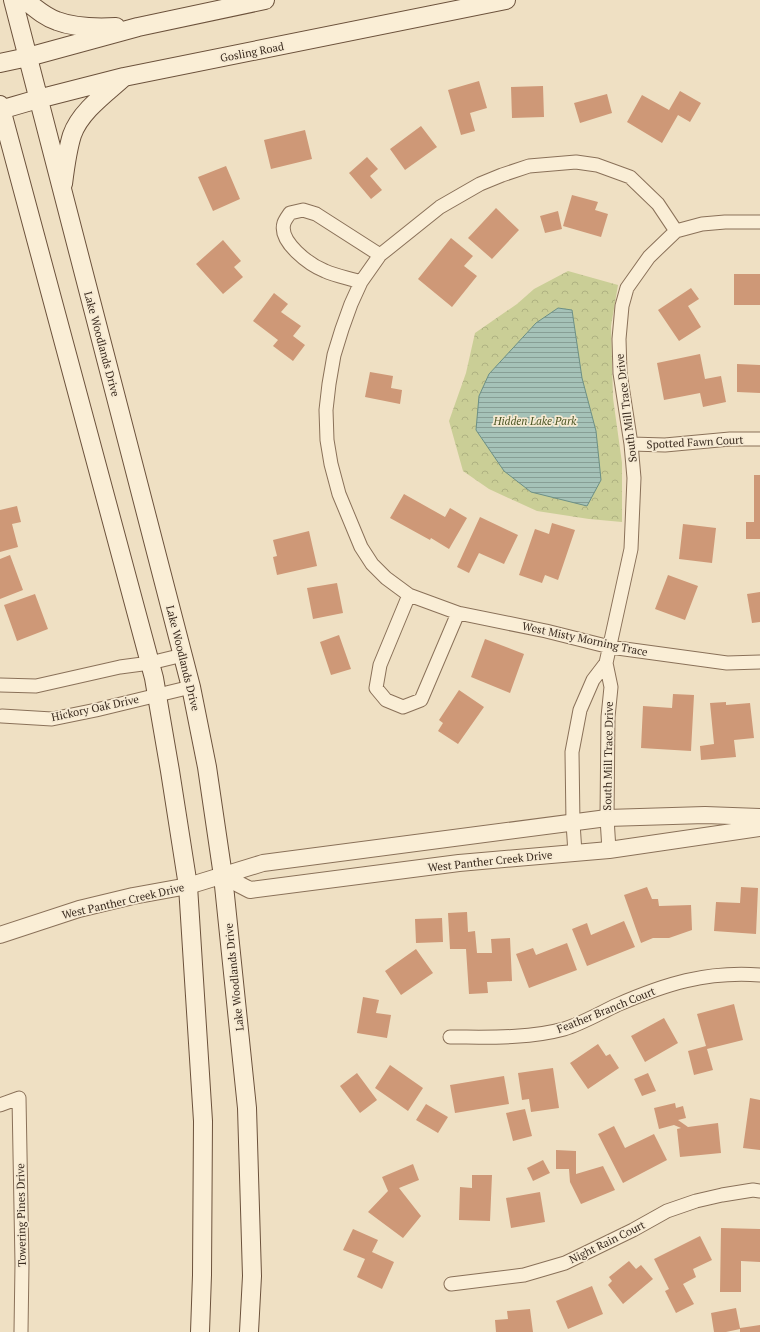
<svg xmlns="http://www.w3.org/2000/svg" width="760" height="1332" viewBox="0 0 760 1332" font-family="'PT Serif',serif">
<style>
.forest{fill:url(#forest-crowns)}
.water{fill:url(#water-rules);stroke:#6c9086}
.building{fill:#ce9877}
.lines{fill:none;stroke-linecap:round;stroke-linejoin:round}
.minor-casing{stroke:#8a7159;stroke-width:15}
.tertiary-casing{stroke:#8a7159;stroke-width:18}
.secondary-casing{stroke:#6c523c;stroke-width:20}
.minor{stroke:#faeed6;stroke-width:13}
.tertiary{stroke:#faeed6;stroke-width:16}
.secondary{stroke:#faeed6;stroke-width:18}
.labels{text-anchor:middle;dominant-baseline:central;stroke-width:3.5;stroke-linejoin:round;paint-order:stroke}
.street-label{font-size:11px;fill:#392a1e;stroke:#f6ead3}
.park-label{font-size:11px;font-style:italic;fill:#4c5624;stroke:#f6ead3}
</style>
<defs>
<pattern id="forest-crowns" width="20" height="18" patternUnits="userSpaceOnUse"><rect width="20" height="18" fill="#cace96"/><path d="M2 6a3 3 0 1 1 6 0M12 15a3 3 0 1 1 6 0" fill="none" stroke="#aeb181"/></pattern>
<pattern id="water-rules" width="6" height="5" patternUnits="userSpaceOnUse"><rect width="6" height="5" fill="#a5c2b8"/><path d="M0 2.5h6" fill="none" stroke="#879e95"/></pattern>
</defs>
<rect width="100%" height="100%" fill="#efe0c3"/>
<path class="forest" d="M568 271 618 285 611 326 613 398 622 463V522L589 519 537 511 489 489 463 471 449 421 466 373 475 333 517 304 534 289Z"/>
<path class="water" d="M558 308 572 310 582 378 596 431 601 480 587 506 531 492 504 471 476 430 479 396 489 374 536 323Z"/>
<path class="building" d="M479 81 487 108 470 113 475 131 461 135 448 90Z
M543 86 544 117 512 118 511 87Z
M680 91 701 103 690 122 678 115 662 143 627 122 642 95 669 110Z
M607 94 612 113 580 123 574 103Z
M421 126 437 147 405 170 390 149Z
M305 130 312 159 271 169 264 140Z
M367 157 378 169 370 176 382 190 371 199 349 173Z
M226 166 240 199 213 211 198 177Z
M572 195 598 202 595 210 608 214 601 237 563 226Z
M496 208 519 230 492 259 468 238Z
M558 211 562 229 545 233 540 216Z
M451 238 473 256 464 266 477 276 452 307 418 279Z
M223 240 241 261 234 267 243 277 223 294 196 264Z
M734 274H760V305H734Z
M691 288 699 299 688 306 701 327 679 341 658 310Z
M274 293 288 304 281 312 301 326 293 336 305 345 293 361 273 346 278 340 253 321Z
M700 354 705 379 721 376 726 402 703 407 700 393 664 400 657 363Z
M737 364 760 365V393L737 392Z
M370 372 393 376 391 388 402 390 400 404 365 397Z
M754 475H760V539H746V522H754Z
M404 494 445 517 450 508 467 518 449 549 431 538 430 540 390 518Z
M17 506 21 522 12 524 18 547 0 552V510Z
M480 517 518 535 504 564 479 553 469 573 457 567Z
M552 523 575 530 558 580 545 575 542 583 519 575 535 529 549 534Z
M683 524 716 528 712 563 679 559Z
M309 531 317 566 277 575 273 557 277 556 273 540Z
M10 555 23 590 0 599V559Z
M668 575 698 586 685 620 655 609Z
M337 583 343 613 313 619 307 588Z
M760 592V622L752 623 747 594Z
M35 594 48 629 17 641 4 605Z
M339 635 351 669 331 675 320 642Z
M485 639 524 654 510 693 471 677Z
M459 690 484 707 458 744 438 731 443 723 439 720Z
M673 694 694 695 691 751 641 748 643 706 672 708Z
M726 702V705L750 703 754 738 734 740 736 757 701 760 700 746 714 744 710 703Z
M647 887 652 899H658L659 906 691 905 692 930 669 938H653L641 943 624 895Z
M741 887 758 888 756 934 714 931 716 902 740 903Z
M467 912 468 932 475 931 477 953H492L491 939 510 938 512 981 487 982 488 993 469 994 466 949H450L448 913Z
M442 918 443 942 416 943 415 919Z
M624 921 635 947 587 966 572 929 587 923 591 935Z
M567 943 577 970 529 988 516 954 533 948 536 955Z
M416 949 433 973 401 995 385 971Z
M363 997 379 1000 376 1013 391 1015 387 1038 357 1033Z
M734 1004 743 1040 707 1049 713 1070 694 1075 688 1051 706 1046 697 1014Z
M664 1018 678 1043 645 1062 631 1036Z
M598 1044 606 1056 610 1054 619 1068 588 1089 570 1063Z
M390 1065 423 1088 408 1111 375 1088Z
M553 1068 559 1108 531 1112 529 1099 522 1100 518 1073Z
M357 1073 377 1100 360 1113 340 1086Z
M648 1073 656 1091 642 1096 634 1079Z
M504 1076 509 1104 455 1113 450 1085Z
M750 1098 760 1100V1150L743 1148Z
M675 1103 676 1108 683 1106 686 1118 678 1120 688 1127 718 1123 721 1153 680 1157 677 1129 681 1128 674 1125 659 1129 654 1108Z
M426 1104 448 1117 438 1133 416 1120Z
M525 1109 532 1136 513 1141 506 1113Z
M614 1126 625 1148 654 1134 667 1160 623 1183 598 1134Z
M556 1150 576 1151V1174L603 1166 615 1190 581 1204 570 1182 569 1169H556Z
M543 1160 550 1173 533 1181 527 1168Z
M413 1164 419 1180 399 1188 421 1216 403 1238 368 1212 388 1191 382 1177Z
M472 1175H492L490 1221 459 1220 460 1187 472 1188Z
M540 1192 545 1222 511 1228 506 1198Z
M721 1228 760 1229V1262L741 1261V1292H720Z
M353 1229 378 1240 372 1252 394 1262 382 1289 357 1277 365 1259 343 1250Z
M700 1236 712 1260 693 1269 696 1277 683 1284 694 1304 676 1313 665 1291 669 1289 654 1259Z
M629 1261 636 1269 641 1265 653 1279 623 1304 608 1285 612 1281 609 1277Z
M592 1286 603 1314 568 1329 556 1301Z
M736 1308 740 1328 760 1325V1332H740V1329L726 1332H714L711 1313Z
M530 1309 533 1332H496L495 1320 508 1319 507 1311Z"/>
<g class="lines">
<g class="minor-casing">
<path id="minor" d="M676 231 658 204 630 177 597 165 576 162 529 166 502 175 480 184 440 207 380 255 361 282 351 304 342 329 334 355 329 384 326 410 327 440 331 464 339 494 361 547 372 564 386 578 409 595 458 613 546 631 610 647 727 663 760 662
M361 282C349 278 336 276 325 271 310 265 278 242 284 223 285 220 288 216 290 213L303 210 316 214 380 255
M631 444 665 445 730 439H760
M409 595 380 665 376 688 386 700 403 707 421 700 458 613
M606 663 611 687 608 717 607 818 609 850
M0 685 36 686 120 667 150 663 183 655
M2 716 52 719 96 710 191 687
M575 853 573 823 572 752 580 710 593 680 606 663 631 549 634 478 631 444 620 373 619 339 622 306 627 288 649 257 676 231 702 224 725 222H760
M450 1037C488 1037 527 1039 564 1029 581 1024 600 1013 617 1005 665 984 706 971 760 975
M0 1105 19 1098 22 1264 21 1332
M451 1284 524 1275 565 1263 633 1230 667 1211 696 1201 722 1195 753 1190 760 1191"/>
</g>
<g class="tertiary-casing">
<path id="tertiary" d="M223 876 250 890 459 863 609 850 760 828
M0 935 79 909 133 896 188 886 263 863 607 818 705 815 760 817"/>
</g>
<g class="secondary-casing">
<path id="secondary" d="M13 0 191 687 207 767 223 876 247 1108 252 1276 249 1332
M25 0C35 8 45 17 57 21 75 28 96 28 116 27
M0 63 28 57 138 27 265 0
M0 105 154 678 170 771 188 886 203 1121 202 1275 200 1332
M0 110 38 99 124 77 506 0
M63 184C65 168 67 151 72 135 80 112 105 94 123 78"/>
</g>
<use href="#minor" class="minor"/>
<use href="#tertiary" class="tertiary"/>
<use href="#secondary" class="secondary"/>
</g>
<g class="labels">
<g class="street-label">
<text transform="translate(252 52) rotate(-11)">Gosling Road</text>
<text transform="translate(102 344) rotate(75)">Lake Woodlands Drive</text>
<text transform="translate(626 408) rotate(-97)">South Mill Trace Drive</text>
<text transform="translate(695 442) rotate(-3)">Spotted Fawn Court</text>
<text transform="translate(585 639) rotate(12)">West Misty Morning Trace</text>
<text transform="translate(183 658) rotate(76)">Lake Woodlands Drive</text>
<text transform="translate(95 708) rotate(-12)">Hickory Oak Drive</text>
<text transform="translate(608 756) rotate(-89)">South Mill Trace Drive</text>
<text transform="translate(490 861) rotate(-6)">West Panther Creek Drive</text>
<text transform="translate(123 901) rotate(-13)">West Panther Creek Drive</text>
<text transform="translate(234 977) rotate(-96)">Lake Woodlands Drive</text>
<text transform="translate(606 1010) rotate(-22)">Feather Branch Court</text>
<text transform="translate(21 1215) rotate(-91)">Towering Pines Drive</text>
<text transform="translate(607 1242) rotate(-26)">Night Rain Court</text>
</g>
<g class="park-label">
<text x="535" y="421">Hidden Lake Park</text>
</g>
</g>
</svg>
